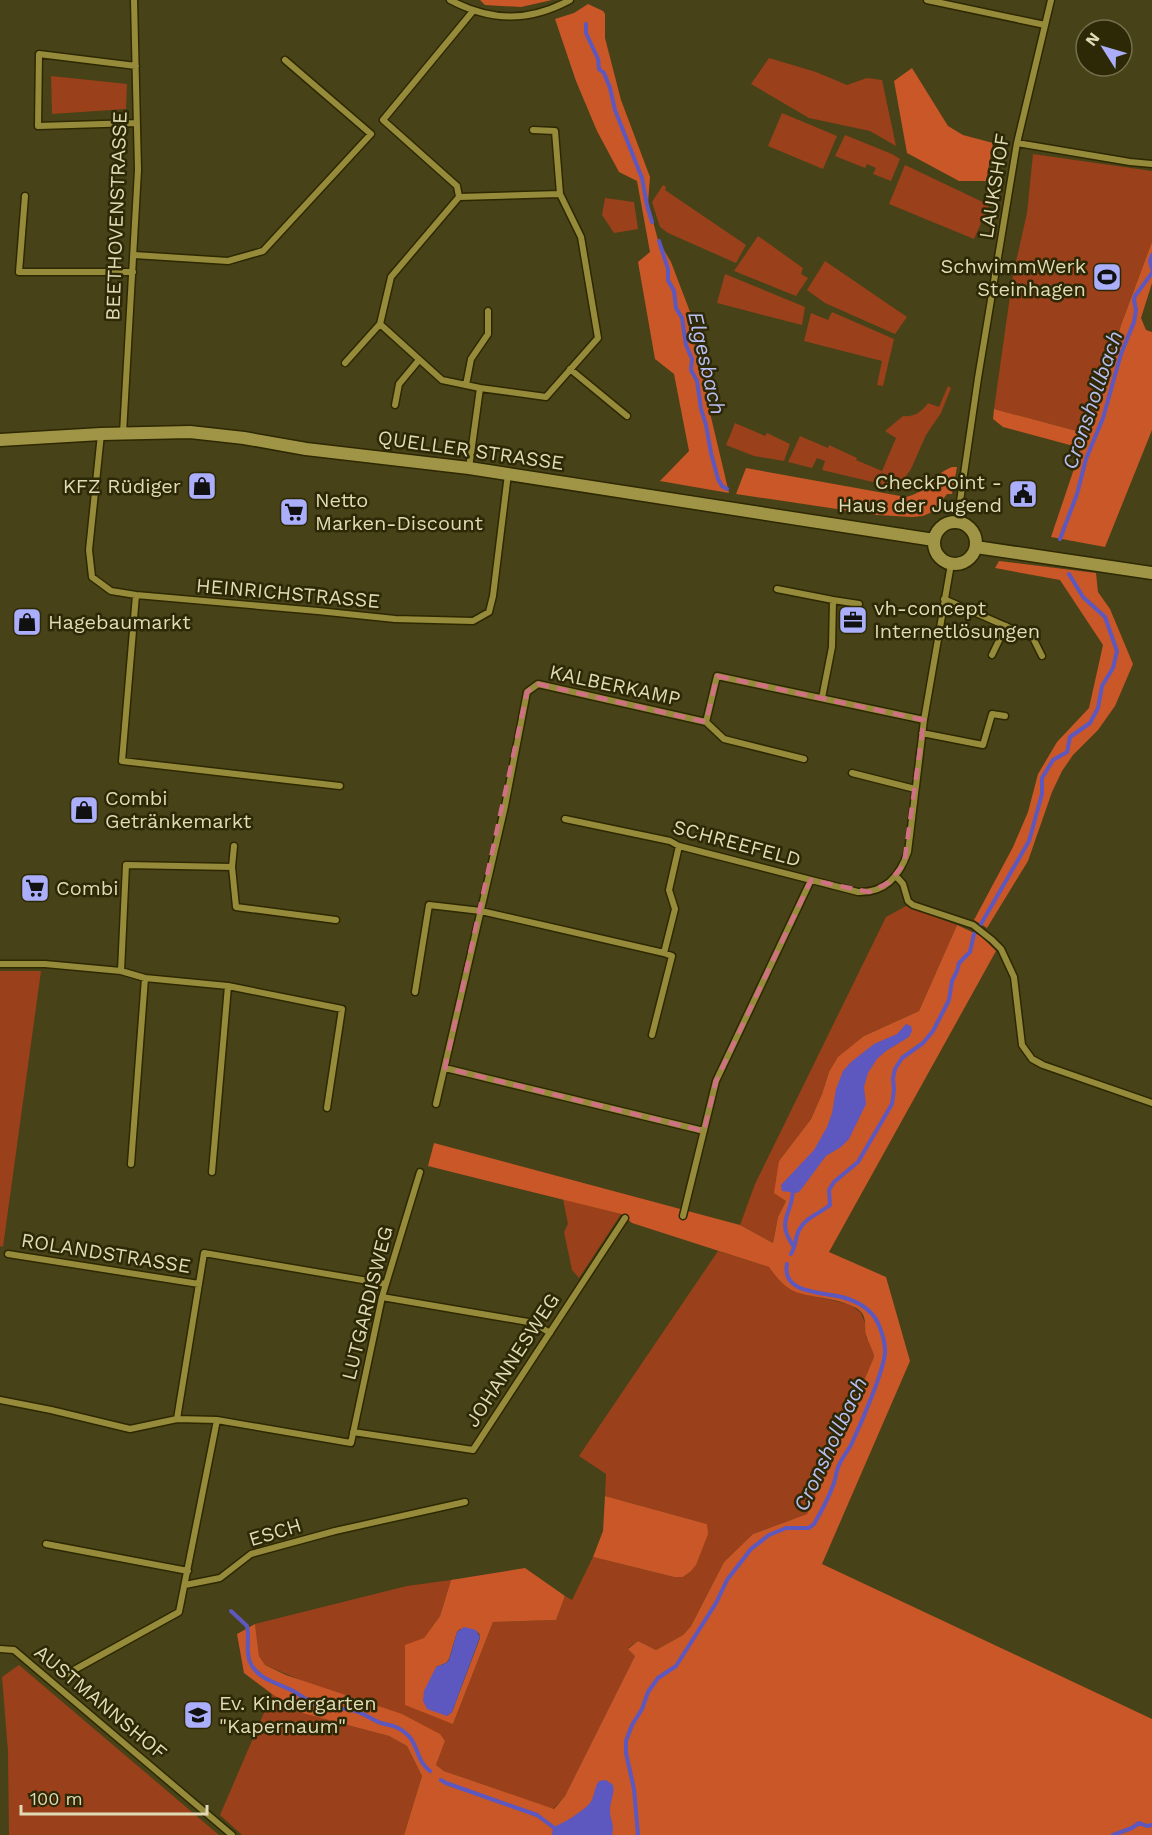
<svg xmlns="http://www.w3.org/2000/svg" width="1152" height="1835" viewBox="0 0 1152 1835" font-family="'Work Sans',sans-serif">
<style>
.green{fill:#9a401a}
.forest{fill:#c95727;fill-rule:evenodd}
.water{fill:#5c58bf}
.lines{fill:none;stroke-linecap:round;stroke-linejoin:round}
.stream{stroke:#5c58bf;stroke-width:4}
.minor-casing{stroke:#2e2800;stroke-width:9}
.secondary-casing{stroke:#2e2800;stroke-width:15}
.minor{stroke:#968b3b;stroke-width:6}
.secondary{stroke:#a09546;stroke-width:12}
.marked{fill:none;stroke:#d07083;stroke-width:4.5;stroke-dasharray:12 8;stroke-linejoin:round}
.labels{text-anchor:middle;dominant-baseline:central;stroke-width:5;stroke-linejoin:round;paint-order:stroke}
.street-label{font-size:20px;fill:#e0dbb4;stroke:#2d2806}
.poi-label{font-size:20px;fill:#e0dbb4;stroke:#2d2806;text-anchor:start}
.water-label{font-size:21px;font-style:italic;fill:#b9bdf2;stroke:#2d2806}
</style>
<rect width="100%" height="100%" fill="#484218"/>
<path class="green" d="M769 58 816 72 847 85 867 78 882 80 896 146 870 131 809 118 751 84Z
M51 76 127 84 126 109 52 114Z
M782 113 837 136 823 169 768 146Z
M845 135 892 154 900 159 891 181 873 174 876 168 867 164 865 168 835 156Z
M1033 154 1152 171V242L1121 325 1088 434 994 409 1013 275 1027 213Z
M905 165 989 205 974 239 889 204Z
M663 185 666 187 665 190 746 245 736 263 668 233 660 227 652 202Z
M605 198 634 202 638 229 614 233 602 215Z
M758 236 803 268 801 274 808 278 796 296 734 271Z
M825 261 907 317 895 334 825 303 807 290Z
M725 274 805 307 802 325 717 303Z
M832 312 894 339 883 386 877 385 882 361 804 341 811 313 828 320Z
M948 386 951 388 941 413 926 435 911 469 898 488 822 470 825 461 817 458 812 468 788 462 800 436 828 448 829 445 857 458 856 460 882 471 896 438 885 431 903 416C915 417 921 412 928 403L939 407Z
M735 423 765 436 767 433 790 444 784 461 754 456 726 445Z
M906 906 957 925 919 1011 864 1036 829 1072 822 1094 811 1119 779 1161 786 1201 778 1217 773 1243 740 1225 755 1184 886 917Z
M0 971H41L3 1247 0 1246Z
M563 1199 621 1214 579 1278 572 1270 564 1232 568 1224Z
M718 1251 769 1267 781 1282 794 1291 851 1305 861 1313 865 1323 866 1337 873 1349 874 1357 807 1514 753 1534 724 1562 691 1626 683 1635 656 1650 638 1641 628 1648 635 1656 565 1796 553 1809 444 1771 436 1765 445 1741 265 1665 259 1656 255 1624 407 1586 451 1580 440 1616 424 1638 453 1724 493 1622 556 1620 565 1596 572 1600 593 1557 674 1577H683L690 1572 707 1524 605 1496 606 1474 579 1456Z
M19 1665 219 1835H9L8 1752 2 1677Z
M272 1694 302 1713 389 1736 407 1746 422 1776 404 1835H242L220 1815Z"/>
<path class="forest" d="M480 0H552L521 7 485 5Z
M588 4 603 11 605 14V38L621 100 650 177 648 203 658 240 671 262 708 359 706 396 729 493 660 481 689 451 674 374 655 359 638 262 650 252 637 181 619 172 597 131 576 81 555 19 574 13Z
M912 68 948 126 963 135 993 143 986 181H959L907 153 894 81Z
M1152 242V283L1141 318 1146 330 1152 332V430L1105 547 1051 537 1081 448 1003 427 993 419 994 409 1088 434 1121 325Z
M952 467H957L952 494H947L934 511 923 516 912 517 877 515 736 494 746 468 906 497C931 491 933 474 952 467Z
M999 561 1096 573 1098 592 1110 609 1133 664 1115 706 1098 730 1073 755 1062 771 1052 792 1028 861 987 928 974 920 1013 847 1028 812 1038 774 1057 742 1089 708 1103 645 1060 580 995 568Z
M957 925 981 936 996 951 829 1252 886 1277 910 1361 822 1564 1152 1719V1835H404L422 1776 407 1746 389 1736 302 1713 272 1694 244 1673 237 1634 255 1624 259 1656 265 1665 286 1675 402 1714 440 1734 445 1741 436 1765 444 1771 554 1809 565 1796 635 1656 628 1649 638 1641 656 1650 683 1635 691 1626 724 1562 753 1534 807 1514 874 1357C873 1348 868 1343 866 1335 864 1328 867 1320 862 1313 851 1299 812 1298 796 1292 784 1287 776 1277 769 1267L632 1223 621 1214 428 1166 434 1143 740 1225 773 1243 778 1217 786 1201 774 1193 779 1161 811 1119 822 1094 829 1072 838 1057 864 1036 919 1011Z
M605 1496 707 1524 708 1534 696 1565 690 1572 683 1577H674L593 1557 603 1531Z
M525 1568 565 1596 556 1620 493 1622 453 1724 405 1705V1645L424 1638 440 1616 451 1580ZM460 1629 479 1633 480 1638 452 1712 447 1716 436 1667 446 1663 449 1659 457 1632Z"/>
<path class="water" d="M906 1024 911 1026 912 1031 909 1037 886 1051 877 1059 868 1073 864 1087 866 1104 849 1139 841 1147 826 1156 800 1191 797 1193 782 1191 781 1185 814 1150 827 1127 832 1113 836 1089 843 1071 851 1062 874 1044 897 1034Z
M464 1627 476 1630 480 1637 452 1712 447 1716 427 1709 423 1701 424 1691 436 1667 446 1663 449 1660 457 1632Z
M606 1780 613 1785C615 1794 610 1801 610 1810 610 1820 615 1825 612 1835H552L553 1827C563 1824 583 1811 590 1803 595 1796 594 1787 599 1781Z"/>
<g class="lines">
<path class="stream" d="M586 24V33L598 59 599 69 604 73 610 88 615 110 642 178 647 205 652 222
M659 241 668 269V280L674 291 676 308 682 318 686 345 692 359 691 370 697 381 701 409 706 425 711 453 718 479 722 486 727 489
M1152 255 1150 261 1152 269
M1060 539 1077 494 1086 459 1103 418 1121 354 1134 322 1136 310 1134 300 1135 296 1152 273
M981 924 1029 841 1042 794V778L1053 760 1067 752 1070 737 1090 723 1098 708 1102 686 1113 668 1117 651 1105 617 1083 597 1069 574
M793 1190C792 1216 775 1220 794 1247
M791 1254C796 1246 795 1238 799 1230 806 1217 819 1214 830 1205L829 1190 834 1182 858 1162 892 1104 894 1090 893 1078 895 1069 902 1058 923 1043 933 1031 949 1000 952 981 957 971 959 963 970 952 974 934
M231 1611 247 1626C250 1638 245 1651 250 1662 258 1681 280 1683 295 1692 304 1698 313 1705 324 1707 333 1709 342 1708 351 1710 363 1712 370 1719 381 1723 387 1725 393 1725 398 1728 421 1740 413 1758 430 1771
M441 1780 446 1783 537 1815 553 1827
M638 1835 634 1789 626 1753V1741L632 1725 642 1709 648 1692 658 1678 676 1666 716 1603 727 1580 751 1549 769 1535 786 1528H809L814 1524C821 1512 829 1497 834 1483 836 1477 836 1471 839 1465 842 1458 847 1452 851 1445 859 1428 886 1367 885 1350 885 1342 881 1330 878 1323 871 1309 857 1301 842 1297 823 1292 781 1294 787 1264
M1113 1835 1132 1828 1139 1823 1147 1826 1152 1825"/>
<g class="minor-casing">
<path id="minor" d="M450 0C492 22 529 22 570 0
M927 0 1045 25
M473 11 383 120 457 186 459 197 560 194 555 131 533 130
M136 66 39 54 38 126 136 123
M1017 143 1130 162 1152 164
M25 196 19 272H133
M134 255 228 261 263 251 371 134 285 60
M380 324 442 380 480 388
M345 363 380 324 391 277 459 197
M570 369 627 416
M466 385 471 359 488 334V311
M395 405 399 384 419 360
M123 433 138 170 134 0
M101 434 89 550 92 577 111 591 136 595 318 611 395 619 473 621 489 612 493 596 508 474
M469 468 480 388 546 397 598 338 581 237 560 194
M957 522 978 378 1017 143 1051 0
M777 589 833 600 832 647 822 698
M136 595 122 761 340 786
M944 599 1033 638 1042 656
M833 600 859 604
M992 655 1006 626
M706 722 724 739 804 759
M922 733 983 745 992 714 1005 716
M852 773 915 789
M565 819 670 841 679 846 858 892C885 893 899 877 908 852L924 720 951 564
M232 867 234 846
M896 876 903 884 908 901 913 905 973 925 992 940 1001 949 1014 977 1022 1045 1032 1059 1043 1065 1152 1103
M0 964H45L121 971 145 978 228 986 342 1009 327 1108
M121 971 126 865 232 867 236 907 336 920
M415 992 429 905 481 911 664 953 675 909 669 890 679 846
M652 1035 672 956 664 953
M445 1068 704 1131
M436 1104 505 806 527 692 538 684 706 722 717 676 924 720
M131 1164 145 978
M212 1172 228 986
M683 1216 716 1081 811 880
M8 1254 199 1284
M382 1297 534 1323 550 1333
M0 1400 51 1410 130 1429 177 1419 217 1420 351 1443 382 1297 420 1172
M177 1419 204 1253 386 1284
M353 1432 473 1450 625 1218
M46 1544 188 1571
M185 1585 220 1578 251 1554 335 1531 465 1502
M0 1649 14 1650 232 1835
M65 1675 179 1612 217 1420"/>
</g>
<g class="secondary-casing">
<path id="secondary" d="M0 440 101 434 190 432 244 438 306 449 469 468 934 540
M934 543a21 21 0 1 1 42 0a21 21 0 1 1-42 0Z
M976 547 1152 573"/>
</g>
<use href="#minor" class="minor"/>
<use href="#secondary" class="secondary"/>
</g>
<path class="marked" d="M717 676 924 720 904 864 888 883 869 892 811 880 716 1081 704 1131 445 1068 527 692 538 684 706 722Z"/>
<defs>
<g id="stadium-square" transform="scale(1.5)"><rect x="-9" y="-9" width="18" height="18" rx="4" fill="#abaffb" stroke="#2d2806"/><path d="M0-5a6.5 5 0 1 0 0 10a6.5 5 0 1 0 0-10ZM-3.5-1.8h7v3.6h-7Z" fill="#111"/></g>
<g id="shop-square" transform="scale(1.5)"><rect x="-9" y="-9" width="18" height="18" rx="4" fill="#abaffb" stroke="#2d2806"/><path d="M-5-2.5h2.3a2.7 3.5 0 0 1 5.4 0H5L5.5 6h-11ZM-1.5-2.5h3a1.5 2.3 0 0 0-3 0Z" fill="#111"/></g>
<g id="civic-square" transform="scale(1.5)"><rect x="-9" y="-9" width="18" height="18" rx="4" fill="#abaffb" stroke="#2d2806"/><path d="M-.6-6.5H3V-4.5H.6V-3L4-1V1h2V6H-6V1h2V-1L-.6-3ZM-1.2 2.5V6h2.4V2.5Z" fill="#111"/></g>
<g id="supermarket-square" transform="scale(1.5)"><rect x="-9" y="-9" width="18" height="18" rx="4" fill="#abaffb" stroke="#2d2806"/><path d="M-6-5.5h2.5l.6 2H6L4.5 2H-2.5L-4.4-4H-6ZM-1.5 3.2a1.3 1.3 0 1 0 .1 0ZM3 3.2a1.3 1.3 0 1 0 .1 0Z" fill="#111"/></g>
<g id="office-square" transform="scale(1.5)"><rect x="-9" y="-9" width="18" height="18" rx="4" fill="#abaffb" stroke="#2d2806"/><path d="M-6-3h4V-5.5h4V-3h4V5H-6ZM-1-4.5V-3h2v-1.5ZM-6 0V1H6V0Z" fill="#111"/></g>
<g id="school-square" transform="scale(1.5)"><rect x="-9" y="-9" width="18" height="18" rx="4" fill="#abaffb" stroke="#2d2806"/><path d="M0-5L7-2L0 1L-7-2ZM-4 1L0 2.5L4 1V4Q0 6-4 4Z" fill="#111"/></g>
</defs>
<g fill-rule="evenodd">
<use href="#stadium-square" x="1107" y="277"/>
<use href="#shop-square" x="202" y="486"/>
<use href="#civic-square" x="1023" y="494"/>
<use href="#supermarket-square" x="294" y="512"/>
<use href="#office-square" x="853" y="620"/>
<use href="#shop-square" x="27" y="622"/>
<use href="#shop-square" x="84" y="810"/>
<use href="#supermarket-square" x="35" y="888"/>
<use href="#school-square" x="198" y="1715"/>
</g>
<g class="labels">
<g class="street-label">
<text transform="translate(994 186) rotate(-81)">LAUKSHOF</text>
<text transform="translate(116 216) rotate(-88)">BEETHOVENSTRASSE</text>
<text transform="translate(471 450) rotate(8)">QUELLER STRASSE</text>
<text transform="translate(288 593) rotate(5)">HEINRICHSTRASSE</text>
<text transform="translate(615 685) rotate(12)">KALBERKAMP</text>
<text transform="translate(737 843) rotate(15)">SCHREEFELD</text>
<text transform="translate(106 1253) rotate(9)">ROLANDSTRASSE</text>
<text transform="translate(367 1303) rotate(-76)">LUTGARDISWEG</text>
<text transform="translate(512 1360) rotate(-57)">JOHANNESWEG</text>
<text transform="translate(275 1532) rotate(-17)">ESCH</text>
<text transform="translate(101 1702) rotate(40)">AUSTMANNSHOF</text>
</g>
<g class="poi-label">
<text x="1086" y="266" text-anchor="end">SchwimmWerk<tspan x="1086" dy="23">Steinhagen</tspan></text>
<text x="1002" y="482" text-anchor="end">CheckPoint -<tspan x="1002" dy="23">Haus der Jugend</tspan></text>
<text x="181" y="486" text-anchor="end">KFZ Rüdiger</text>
<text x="315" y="500">Netto<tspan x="315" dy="23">Marken-Discount</tspan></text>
<text x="874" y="608">vh-concept<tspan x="874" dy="23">Internetlösungen</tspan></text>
<text x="48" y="622">Hagebaumarkt</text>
<text x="105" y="798">Combi<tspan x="105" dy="23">Getränkemarkt</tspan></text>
<text x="56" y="888">Combi</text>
<text x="219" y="1703">Ev. Kindergarten<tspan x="219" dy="23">"Kapernaum"</tspan></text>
</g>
<g class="water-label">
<text transform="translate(707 363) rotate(77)">Elgesbach</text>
<text transform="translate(1092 400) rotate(-71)">Cronshollbach</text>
<text transform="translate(830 1444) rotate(-65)">Cronshollbach</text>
</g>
</g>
<g transform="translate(1104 48) rotate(307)"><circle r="28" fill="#2d2806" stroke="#75704c" stroke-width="1.5"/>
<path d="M0-4.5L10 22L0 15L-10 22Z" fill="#abaffb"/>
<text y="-9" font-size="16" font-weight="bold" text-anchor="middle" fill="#e0dbb4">N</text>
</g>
<path d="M21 1805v9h186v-9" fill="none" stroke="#e0dbb4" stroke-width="3"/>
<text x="30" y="1805" font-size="18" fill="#e0dbb4" stroke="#2d2806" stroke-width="4.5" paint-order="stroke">100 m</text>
</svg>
